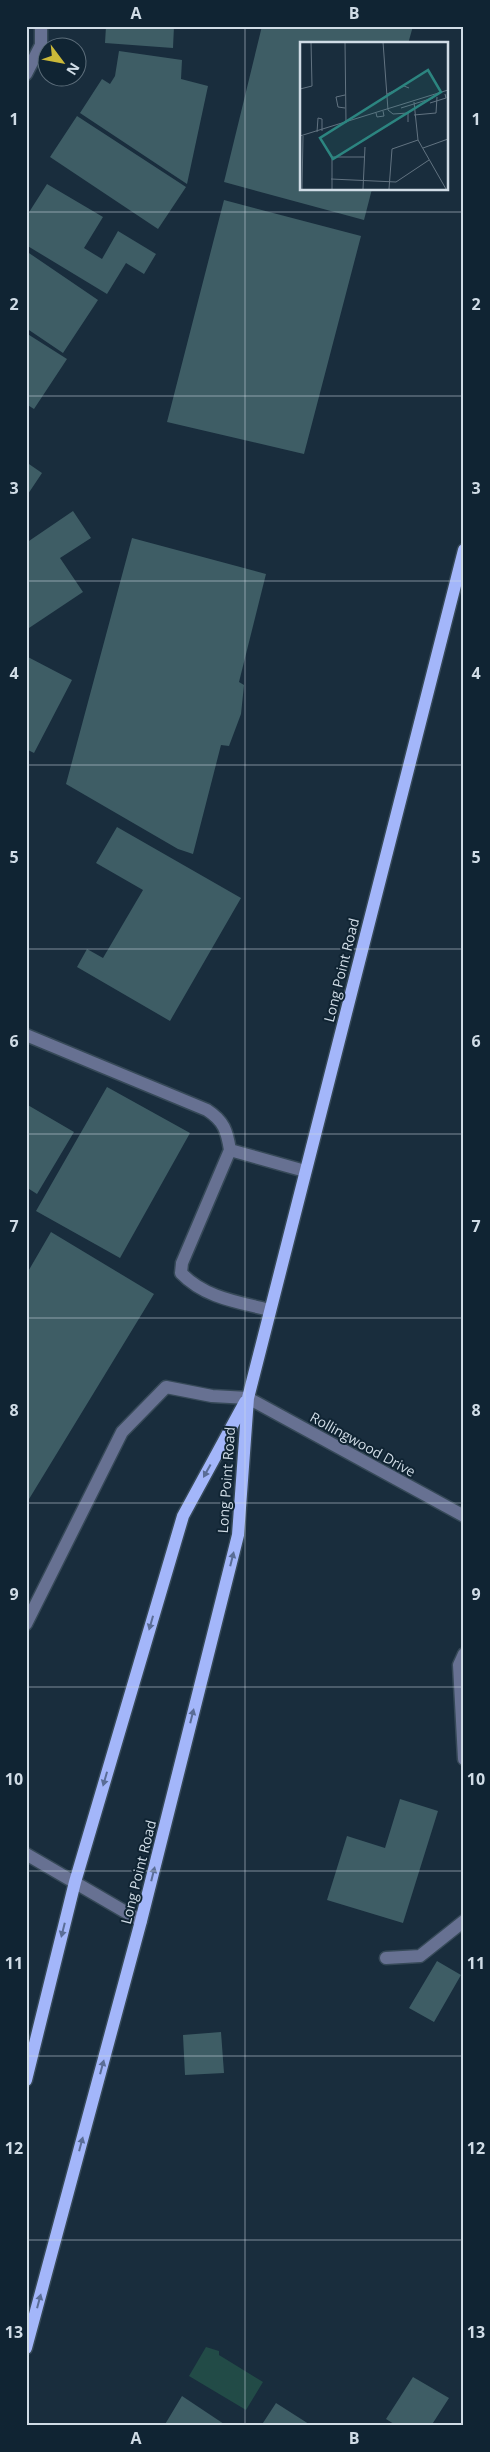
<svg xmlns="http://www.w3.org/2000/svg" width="490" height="2452" viewBox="0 0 490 2452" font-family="'Open Sans',sans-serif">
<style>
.water{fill:#224b47}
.building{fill:#3e5d65}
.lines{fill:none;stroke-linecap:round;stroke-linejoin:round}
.minor-casing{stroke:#364958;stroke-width:15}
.major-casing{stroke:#364958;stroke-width:15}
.minor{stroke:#677192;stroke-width:12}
.major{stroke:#a3b6fa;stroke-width:12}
.oneway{fill:#5a6d96}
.grid{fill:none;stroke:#d0dce6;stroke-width:1;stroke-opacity:0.55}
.labels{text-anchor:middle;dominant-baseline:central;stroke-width:4;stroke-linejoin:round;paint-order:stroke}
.street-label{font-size:14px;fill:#d0dce6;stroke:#102433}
.inset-road{fill:none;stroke:#627381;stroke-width:1}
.view{fill:#2c8580;fill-opacity:0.15;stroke:#2c8580;stroke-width:2.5}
.inset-edge{fill:none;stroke:#d0dce6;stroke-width:2.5}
.neatline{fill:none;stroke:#d0dce6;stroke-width:2}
.grid-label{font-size:16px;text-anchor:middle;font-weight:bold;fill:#d0dce6}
</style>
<rect width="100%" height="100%" fill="#192d3d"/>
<path class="water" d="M206 2347 219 2351V2355L263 2382 246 2410 189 2376Z"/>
<path class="building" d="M106 26H174L173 48 105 43Z
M262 26H413L408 44H301V189H372L364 220 224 182Z
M119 51 182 60 181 79 208 86 187 184 80 113 102 79 110 84 115 76Z
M77 116 186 187 158 229 50 157Z
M47 184 103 217 84 248 102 259 118 231 156 254 144 274 126 263 107 294 26 245V217Z
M224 200 361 236 304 454 167 422Z
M26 251 98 300 63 353 26 328Z
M26 333 67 359 34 409 26 404Z
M26 462 42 473 26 497Z
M73 511 91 538 60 558 83 592 26 630V543Z
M132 538 266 574 239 682 244 685 241 714 229 746 221 745 193 854 178 849 66 784Z
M26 656 72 680 34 753 26 749Z
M117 827 241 898 170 1021 77 967 87 949 103 958 143 890 96 863Z
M107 1087 190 1133 120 1258 36 1211Z
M26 1104 74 1132 37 1194 26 1187Z
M51 1232 154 1294 26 1504V1275Z
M400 1799 438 1811 403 1923 327 1900 347 1836 385 1848Z
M437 1961 461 1975 434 2022 409 2008Z
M221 2032 224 2073 185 2075 183 2035Z
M413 2377 449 2398 431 2426H393L394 2424 386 2419Z
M182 2396 227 2426H164Z
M276 2403 312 2426H261Z"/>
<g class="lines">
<g class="minor-casing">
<path id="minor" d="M26 74 41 45V26
M26 1035 207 1110C224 1121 227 1131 230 1150
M270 1310C238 1302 205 1298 181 1273L182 1263 230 1150 305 1171
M26 1624 122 1432 166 1387 212 1396 248 1398 464 1516
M464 1654 459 1665 464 1759
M26 1854 141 1921
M386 1958 420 1956 464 1921"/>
</g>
<g class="major-casing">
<path id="major" d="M26 2080 75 1882 183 1516 245 1402
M26 2348 141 1921 238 1535 248 1398 464 550"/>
</g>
<use href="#minor" class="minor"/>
<use href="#major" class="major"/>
</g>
<defs><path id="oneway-solid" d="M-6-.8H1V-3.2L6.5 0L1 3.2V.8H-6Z" transform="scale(1.25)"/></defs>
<g class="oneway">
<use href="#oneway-solid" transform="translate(207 1471) rotate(119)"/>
<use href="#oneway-solid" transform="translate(232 1559) rotate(-76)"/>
<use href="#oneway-solid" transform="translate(151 1623) rotate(106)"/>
<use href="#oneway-solid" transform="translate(192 1716) rotate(-76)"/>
<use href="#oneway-solid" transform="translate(105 1779) rotate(106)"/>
<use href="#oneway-solid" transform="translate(153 1874) rotate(-76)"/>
<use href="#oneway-solid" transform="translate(63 1930) rotate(104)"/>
<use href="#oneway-solid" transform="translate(102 2067) rotate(-75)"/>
<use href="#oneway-solid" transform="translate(81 2144) rotate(-75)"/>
<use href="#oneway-solid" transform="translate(39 2301) rotate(-75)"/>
</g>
<path class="grid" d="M245 26V2426M26 212H464M26 396H464M26 581H464M26 765H464M26 949H464M26 1134H464M26 1318H464M26 1503H464M26 1687H464M26 1871H464M26 2056H464M26 2240H464"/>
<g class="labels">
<g class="street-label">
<text transform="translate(341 970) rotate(-76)">Long Point Road</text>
<text transform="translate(363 1444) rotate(29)">Rollingwood Drive</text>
<text transform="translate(226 1480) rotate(-86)">Long Point Road</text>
<text transform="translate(138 1872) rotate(-76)">Long Point Road</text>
</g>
</g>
<g transform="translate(300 42)">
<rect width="148" height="148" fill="#192d3d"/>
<path class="inset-road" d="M45 0 46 81M83 0 88 68 93 72 108 71V80M0 47 12 44 11 0M87 52 104 44 109 46M45 53 36 55 38 65 45 66M114 60 118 98 146 147M130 61 146 56 145 52M101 66 133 56M76 71 77 75 84 74 83 69M114 73 136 71 137 55M17 90 18 76 22 77V89M0 94 148 48M123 106 148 97M31 137 96 140 129 118M2 147 3 94M32 147V115H64M63 147 65 105M89 147 92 107 118 98"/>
<path class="view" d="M128 28 141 50 33 117 20 96Z"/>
<rect width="148" height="148" class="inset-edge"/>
</g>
<rect width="490" height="2452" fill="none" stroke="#102433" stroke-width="55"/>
<g transform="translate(62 62) rotate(122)"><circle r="24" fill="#102433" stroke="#5d6e7b"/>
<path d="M0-4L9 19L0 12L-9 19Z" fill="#cbb939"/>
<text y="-8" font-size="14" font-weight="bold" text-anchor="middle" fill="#d0dce6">N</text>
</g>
<rect x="28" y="28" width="434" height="2396" class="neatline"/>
<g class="grid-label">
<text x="136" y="19">A</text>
<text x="354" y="19">B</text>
<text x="14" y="125">1</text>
<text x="476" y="125">1</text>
<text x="14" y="310">2</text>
<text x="476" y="310">2</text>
<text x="14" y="494">3</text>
<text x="476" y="494">3</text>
<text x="14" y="679">4</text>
<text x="476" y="679">4</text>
<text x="14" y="863">5</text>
<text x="476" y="863">5</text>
<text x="14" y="1047">6</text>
<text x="476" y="1047">6</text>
<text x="14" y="1232">7</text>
<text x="476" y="1232">7</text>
<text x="14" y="1416">8</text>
<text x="476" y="1416">8</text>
<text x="14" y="1600">9</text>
<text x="476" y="1600">9</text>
<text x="14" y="1785">10</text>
<text x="476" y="1785">10</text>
<text x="14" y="1969">11</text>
<text x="476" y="1969">11</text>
<text x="14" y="2154">12</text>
<text x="476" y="2154">12</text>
<text x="14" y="2338">13</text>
<text x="476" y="2338">13</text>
<text x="136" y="2444">A</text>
<text x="354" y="2444">B</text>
</g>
</svg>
